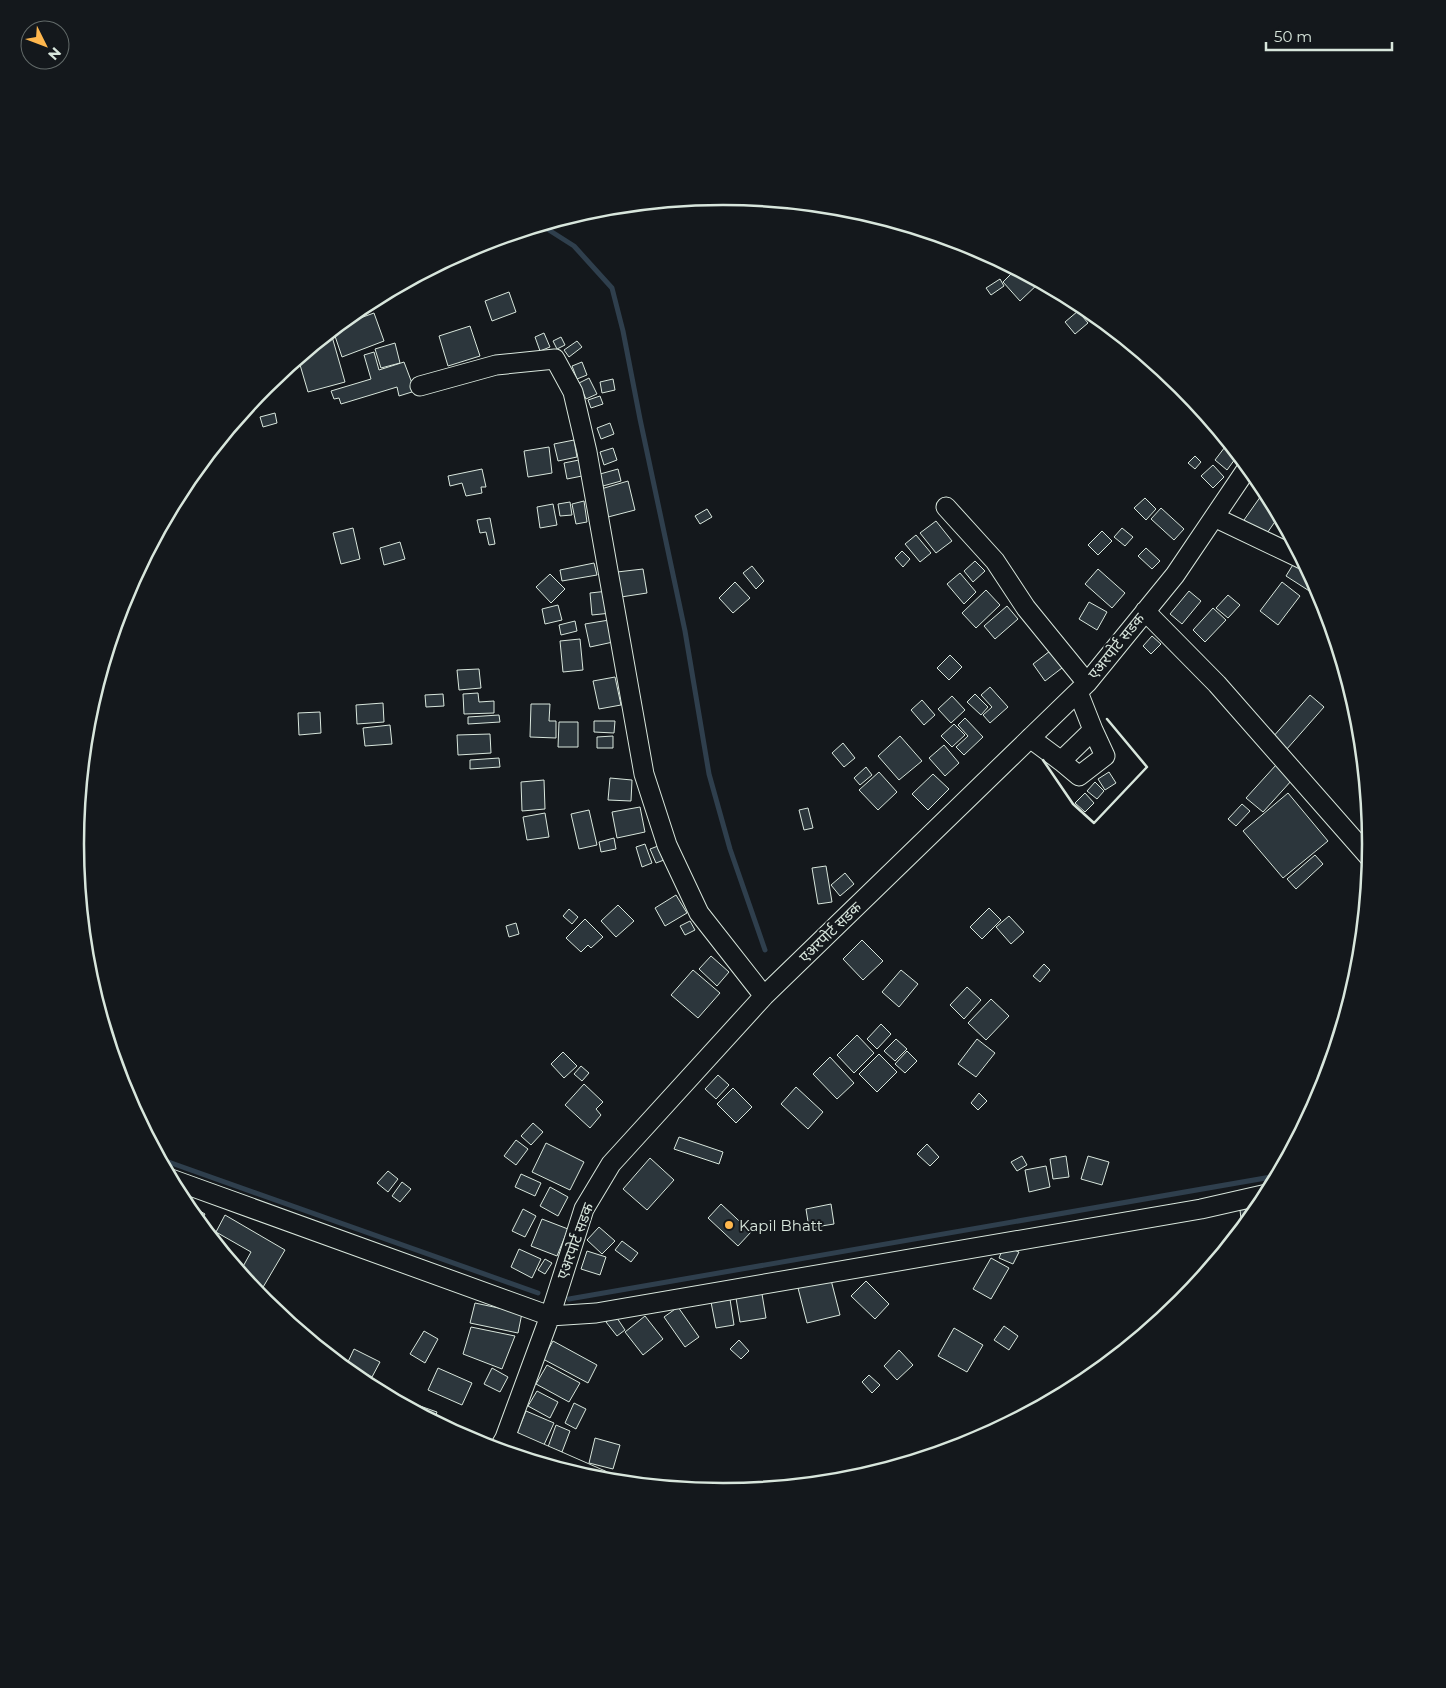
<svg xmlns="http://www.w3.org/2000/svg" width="1446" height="1688" viewBox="0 0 1446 1688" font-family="Montserrat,'Noto Sans Devanagari',sans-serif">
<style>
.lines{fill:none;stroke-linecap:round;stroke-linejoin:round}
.stream{stroke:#2f3f4d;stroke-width:5}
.building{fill:#2c363c;stroke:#d8e6dc}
.minor-casing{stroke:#d8e6dc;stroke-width:21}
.minor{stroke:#14181c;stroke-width:19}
.wall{stroke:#d8e6dc;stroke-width:2.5}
.poi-dot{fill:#ffb74d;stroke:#14181c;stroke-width:2}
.labels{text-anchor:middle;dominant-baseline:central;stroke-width:4;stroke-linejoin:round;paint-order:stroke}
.street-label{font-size:15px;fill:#d8e6dc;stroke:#14181c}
.poi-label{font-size:15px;fill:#d8e6dc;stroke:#14181c;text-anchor:start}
.rim{fill:none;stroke:#d8e6dc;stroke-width:2.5}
</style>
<rect width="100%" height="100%" fill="#14181c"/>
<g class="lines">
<path class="stream" d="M541 225 574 246 612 288 623 331 640 419 685 631 709 774 730 849 765 950
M160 1159 538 1293
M569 1299 1277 1176"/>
</g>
<path class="building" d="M1016 269 1040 282 1020 301 1003 282Z
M1000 279 1004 286 991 295 986 288Z
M509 292 516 312 492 321 485 301Z
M1060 293 1077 302 1074 309 1057 299Z
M1078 311 1088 323 1075 334 1065 322Z
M374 313 384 341 342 357 333 330 338 326Z
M470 326 480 356 448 366 439 336Z
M331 333 345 382 308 392 298 358Z
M544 333 550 347 540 351 535 337Z
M561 337 565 345 557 349 553 341Z
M577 341 582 347 569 357 564 350Z
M395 343 400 363 381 368 375 349Z
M374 352 379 370 404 362 415 391 399 396 397 387 341 404 339 398 334 399 331 391 371 379 364 355Z
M582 362 587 375 577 379 572 366Z
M589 378 597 394 586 399 579 383Z
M613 379 615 390 602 393 600 382Z
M600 396 603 404 591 408 588 400Z
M275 413 277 423 263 427 260 417Z
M610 423 614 434 601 439 597 428Z
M574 440 577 457 558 461 554 444Z
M1228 443 1238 455 1227 470 1215 460Z
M549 447 552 473 528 477 524 451Z
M613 448 617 460 604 465 600 452Z
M1195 456 1201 462 1195 469 1188 463Z
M584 459 587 475 567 479 564 463Z
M1213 465 1224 477 1213 488 1201 476Z
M482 469 486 487H481L482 493 466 496 462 483 450 486 448 476Z
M618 469 621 481 603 486 600 474Z
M628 481 635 510 608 517 601 489Z
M1263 493 1270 498 1279 516 1265 536 1244 520Z
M1145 498 1156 509 1146 520 1134 508Z
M584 501 587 522 576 524 572 504Z
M570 502 572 515 560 516 558 504Z
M553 504 557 525 540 528 537 507Z
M1161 508 1184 529 1174 540 1151 519Z
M707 509 712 517 700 524 695 516Z
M490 518 495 544 489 545 486 532 480 533 477 520Z
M936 521 952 541 936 553 920 533Z
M353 528 360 559 341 564 333 533Z
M1122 528 1133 537 1125 546 1114 537Z
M1102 531 1112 541 1098 555 1088 545Z
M916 535 931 553 920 562 905 544Z
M400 542 405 559 384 565 380 548Z
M1146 548 1160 561 1152 569 1138 556Z
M902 551 910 559 903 567 895 558Z
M975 561 985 571 973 582 964 571Z
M594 563 597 575 562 581 560 570Z
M1294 563 1309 573 1318 588 1314 594 1286 576Z
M752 566 764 581 756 589 743 573Z
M643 569 647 593 621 597 617 572Z
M1098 569 1125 593 1112 608 1085 584Z
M960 573 976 592 964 604 947 584Z
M550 574 565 589 551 603 536 587Z
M735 582 750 598 733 613 719 598Z
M1282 582 1300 596 1278 625 1260 611Z
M986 590 1000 605 976 628 962 613Z
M608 591 611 613 592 615 590 593Z
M1189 591 1201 601 1182 624 1170 614Z
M1228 595 1240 605 1228 618 1216 608Z
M1089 602 1107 612 1097 630 1079 619Z
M558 605 562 620 545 624 542 609Z
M1007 606 1018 619 995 639 984 626Z
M1213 608 1226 620 1205 642 1193 630Z
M609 620 613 642 590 647 585 624Z
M575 621 577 631 561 635 559 625Z
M1152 636 1161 644 1151 654 1143 646Z
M580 639 583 670 563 672 560 641Z
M1050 651 1062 668 1045 681 1033 664Z
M950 655 962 667 949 680 937 668Z
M479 669 481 688 459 690 457 670Z
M615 677 621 705 599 709 593 681Z
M990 687 1008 707 990 723 983 715 992 707 981 695Z
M478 693 479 702 494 701V713L464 714 463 694Z
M443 694 444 706 426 707 425 695Z
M975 694 988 707 981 715 967 702Z
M1310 695 1324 707 1286 750 1272 738Z
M952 696 965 710 951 723 938 709Z
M922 700 935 715 924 725 911 710Z
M383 703 384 722 357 724 356 705Z
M531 704H550L549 721H556V738L530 737Z
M320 712 321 733 299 735 298 713Z
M499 715 500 722 468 724V717Z
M965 718 983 737 964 755 956 747 968 736 958 725Z
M594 721H615L614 733 594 732Z
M559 722H578V747H558Z
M954 724 965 735 952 747 941 736Z
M390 725 392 744 365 746 363 728Z
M490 734 491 753 458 755 457 735Z
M613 736V748H597V737Z
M900 736 922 761 899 780 878 756Z
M843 743 855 758 844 767 832 753Z
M944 745 959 763 945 776 929 758Z
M499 758 500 767 470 769V760Z
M1276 765 1292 780 1263 812 1246 798Z
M866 767 872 775 860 785 854 778Z
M879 772 897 792 878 810 859 790Z
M1109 772 1116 783 1105 790 1098 779Z
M933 774 949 789 928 810 912 794Z
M610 778 632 780 631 801 608 800Z
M544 780 545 809 522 811 521 782Z
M1095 782 1104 791 1097 799 1087 791Z
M1085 793 1094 803 1085 812 1075 803Z
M1288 793 1328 841 1283 878 1243 831Z
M1242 804 1250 811 1236 826 1228 819Z
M640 807 645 832 617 838 612 812Z
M808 808 813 828 804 830 799 810Z
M589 810 597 845 579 849 571 814Z
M545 813 549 837 527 840 523 817Z
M614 838 616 849 601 852 599 842Z
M645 844 652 863 642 867 636 847Z
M658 846 664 860 656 863 650 849Z
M1315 855 1323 864 1296 889 1287 879Z
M826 866 832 902 818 904 812 868Z
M845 873 854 884 840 896 831 885Z
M676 895 687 913 665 926 655 908Z
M618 905 634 921 616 937 601 921Z
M989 908 1001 920 982 939 970 927Z
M569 909 578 917 572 924 563 916Z
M1009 916 1024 932 1011 944 996 927Z
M585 919 603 937 591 948 588 945 581 952 566 938Z
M690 921 695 930 685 935 680 926Z
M516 923 519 934 509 937 506 926Z
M862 940 883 961 863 980 843 959Z
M711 956 729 972 717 986 699 969Z
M1044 964 1050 970 1040 982 1033 976Z
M693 970 720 993 698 1018 671 995Z
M901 970 918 984 899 1007 882 992Z
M967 987 981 1000 964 1019 950 1005Z
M991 999 1009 1016 986 1040 968 1023Z
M881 1024 891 1034 877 1049 867 1039Z
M857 1035 874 1053 854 1073 837 1055Z
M896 1039 907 1049 895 1061 884 1051Z
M977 1039 995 1053 976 1077 958 1064Z
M907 1051 917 1061 905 1073 895 1064Z
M563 1052 577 1066 564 1078 551 1064Z
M879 1054 897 1072 877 1092 859 1074Z
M830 1057 854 1083 837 1099 813 1074Z
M581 1066 589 1073 582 1081 574 1074Z
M718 1075 729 1085 716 1099 705 1089Z
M584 1084 603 1102 596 1109 601 1115 590 1128 565 1105Z
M796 1087 823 1112 808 1129 781 1104Z
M733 1088 752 1107 736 1123 717 1104Z
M979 1093 987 1101 978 1110 971 1103Z
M533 1123 543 1132 531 1145 521 1136Z
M679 1137 723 1152 719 1164 674 1149Z
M516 1140 528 1149 516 1165 504 1156Z
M546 1143 584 1162 570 1190 532 1172Z
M927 1144 939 1157 930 1166 917 1154Z
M1022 1156 1027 1165 1017 1171 1011 1162Z
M1066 1156 1069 1177 1053 1179 1050 1159Z
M1088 1156 1109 1162 1102 1185 1081 1179Z
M650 1158 674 1180 647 1210 623 1189Z
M1046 1166 1050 1187 1029 1192 1025 1170Z
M388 1171 398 1179 388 1192 377 1183Z
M521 1174 541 1183 535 1196 515 1187Z
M402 1182 411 1189 400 1202 392 1196Z
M550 1187 568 1197 558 1216 540 1206Z
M183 1201 205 1214 200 1223 184 1204Z
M721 1204 751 1232 738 1246 708 1218Z
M831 1204 834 1224 809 1228 806 1209Z
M1259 1208 1242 1228 1240 1210Z
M523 1209 536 1216 525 1237 512 1231Z
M225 1215 285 1250 259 1294 240 1272 251 1252 216 1232Z
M542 1219 568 1229 557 1256 531 1246Z
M599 1227 615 1241 602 1254 587 1240Z
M622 1241 638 1253 631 1262 615 1250Z
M1004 1246 1019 1252 1013 1264 999 1258Z
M519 1249 541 1259 532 1278 511 1267Z
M587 1251 606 1257 600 1275 581 1269Z
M991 1258 1009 1268 991 1299 973 1289Z
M545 1259 552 1263 545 1274 538 1270Z
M831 1280 840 1315 807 1323 798 1288Z
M866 1281 889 1304 875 1319 851 1296Z
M762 1294 766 1318 740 1322 736 1298Z
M730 1299 734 1325 716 1328 711 1302Z
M475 1303 522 1313 518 1333 470 1323Z
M678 1307 699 1337 685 1347 664 1317Z
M615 1315 625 1330 617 1336 606 1322Z
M645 1316 663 1339 643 1355 625 1332Z
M1004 1326 1018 1336 1009 1350 994 1340Z
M471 1327 515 1336 502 1369 463 1354Z
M954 1328 983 1345 967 1372 938 1356Z
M424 1331 438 1339 425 1363 410 1354Z
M739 1340 749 1351 741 1359 730 1349Z
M553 1341 597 1365 588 1383 543 1359Z
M354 1349 380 1362 372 1377 347 1364Z
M899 1350 913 1365 897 1380 884 1366Z
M547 1365 580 1383 569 1402 536 1384Z
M438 1368 472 1383 462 1405 428 1390Z
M492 1368 508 1377 500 1392 484 1384Z
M869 1375 880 1385 872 1393 862 1382Z
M537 1391 558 1402 550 1418 528 1406Z
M574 1403 586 1409 576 1429 565 1423Z
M420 1406 437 1412 434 1421 418 1412Z
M526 1411 554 1423 543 1447 516 1435Z
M556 1425 570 1431 562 1452 548 1447Z
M468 1432 482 1438 480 1444 465 1438Z
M595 1438 620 1445 613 1469 589 1463Z"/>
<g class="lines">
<g class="minor-casing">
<path id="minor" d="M420 386 496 365 555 359 573 392 587 452 644 774 667 845 699 913 764 996
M946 507 995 561 1026 608 1087 683
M1214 517 1302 559
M1145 611 1217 684 1370 858
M1030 738 1061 761 1093 730 1078 692
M1061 761 1079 776 1105 756 1093 730
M171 1179 550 1316 596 1313 1201 1209 1267 1194
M505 1438 601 1480
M498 1450 505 1438 550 1316 584 1209 611 1164 764 996 1087 683 1175 575 1248 467"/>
</g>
<use href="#minor" class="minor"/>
<path class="wall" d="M1043 760 1073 804 1094 823 1147 767 1107 719"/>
</g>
<circle class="poi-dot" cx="729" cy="1225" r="5"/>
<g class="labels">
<g class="street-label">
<text transform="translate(1116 646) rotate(-51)">एअरपोर्ट सडक</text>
<text transform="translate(830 932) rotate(-44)">एअरपोर्ट सडक</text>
<text transform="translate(575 1241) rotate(-70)">एअरपोर्ट सडक</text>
</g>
<g class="poi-label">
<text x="739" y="1225">Kapil Bhatt</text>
</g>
</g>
<path d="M0 0H1446V1688H0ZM84 844a639 639 0 1 1 1278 0a639 639 0 1 1-1278 0Z" fill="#14181c" fill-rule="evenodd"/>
<path class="rim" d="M84 844a639 639 0 1 1 1278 0a639 639 0 1 1-1278 0Z"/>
<g transform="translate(45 45) rotate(132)"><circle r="24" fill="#14181c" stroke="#626a69"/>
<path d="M0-4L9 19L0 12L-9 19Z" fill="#ffb74d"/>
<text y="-8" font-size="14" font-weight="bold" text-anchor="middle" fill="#d8e6dc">N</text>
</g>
<path d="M1266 42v8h126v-8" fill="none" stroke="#d8e6dc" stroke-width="2.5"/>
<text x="1274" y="42" font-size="15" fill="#d8e6dc" stroke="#14181c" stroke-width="4" paint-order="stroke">50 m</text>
</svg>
